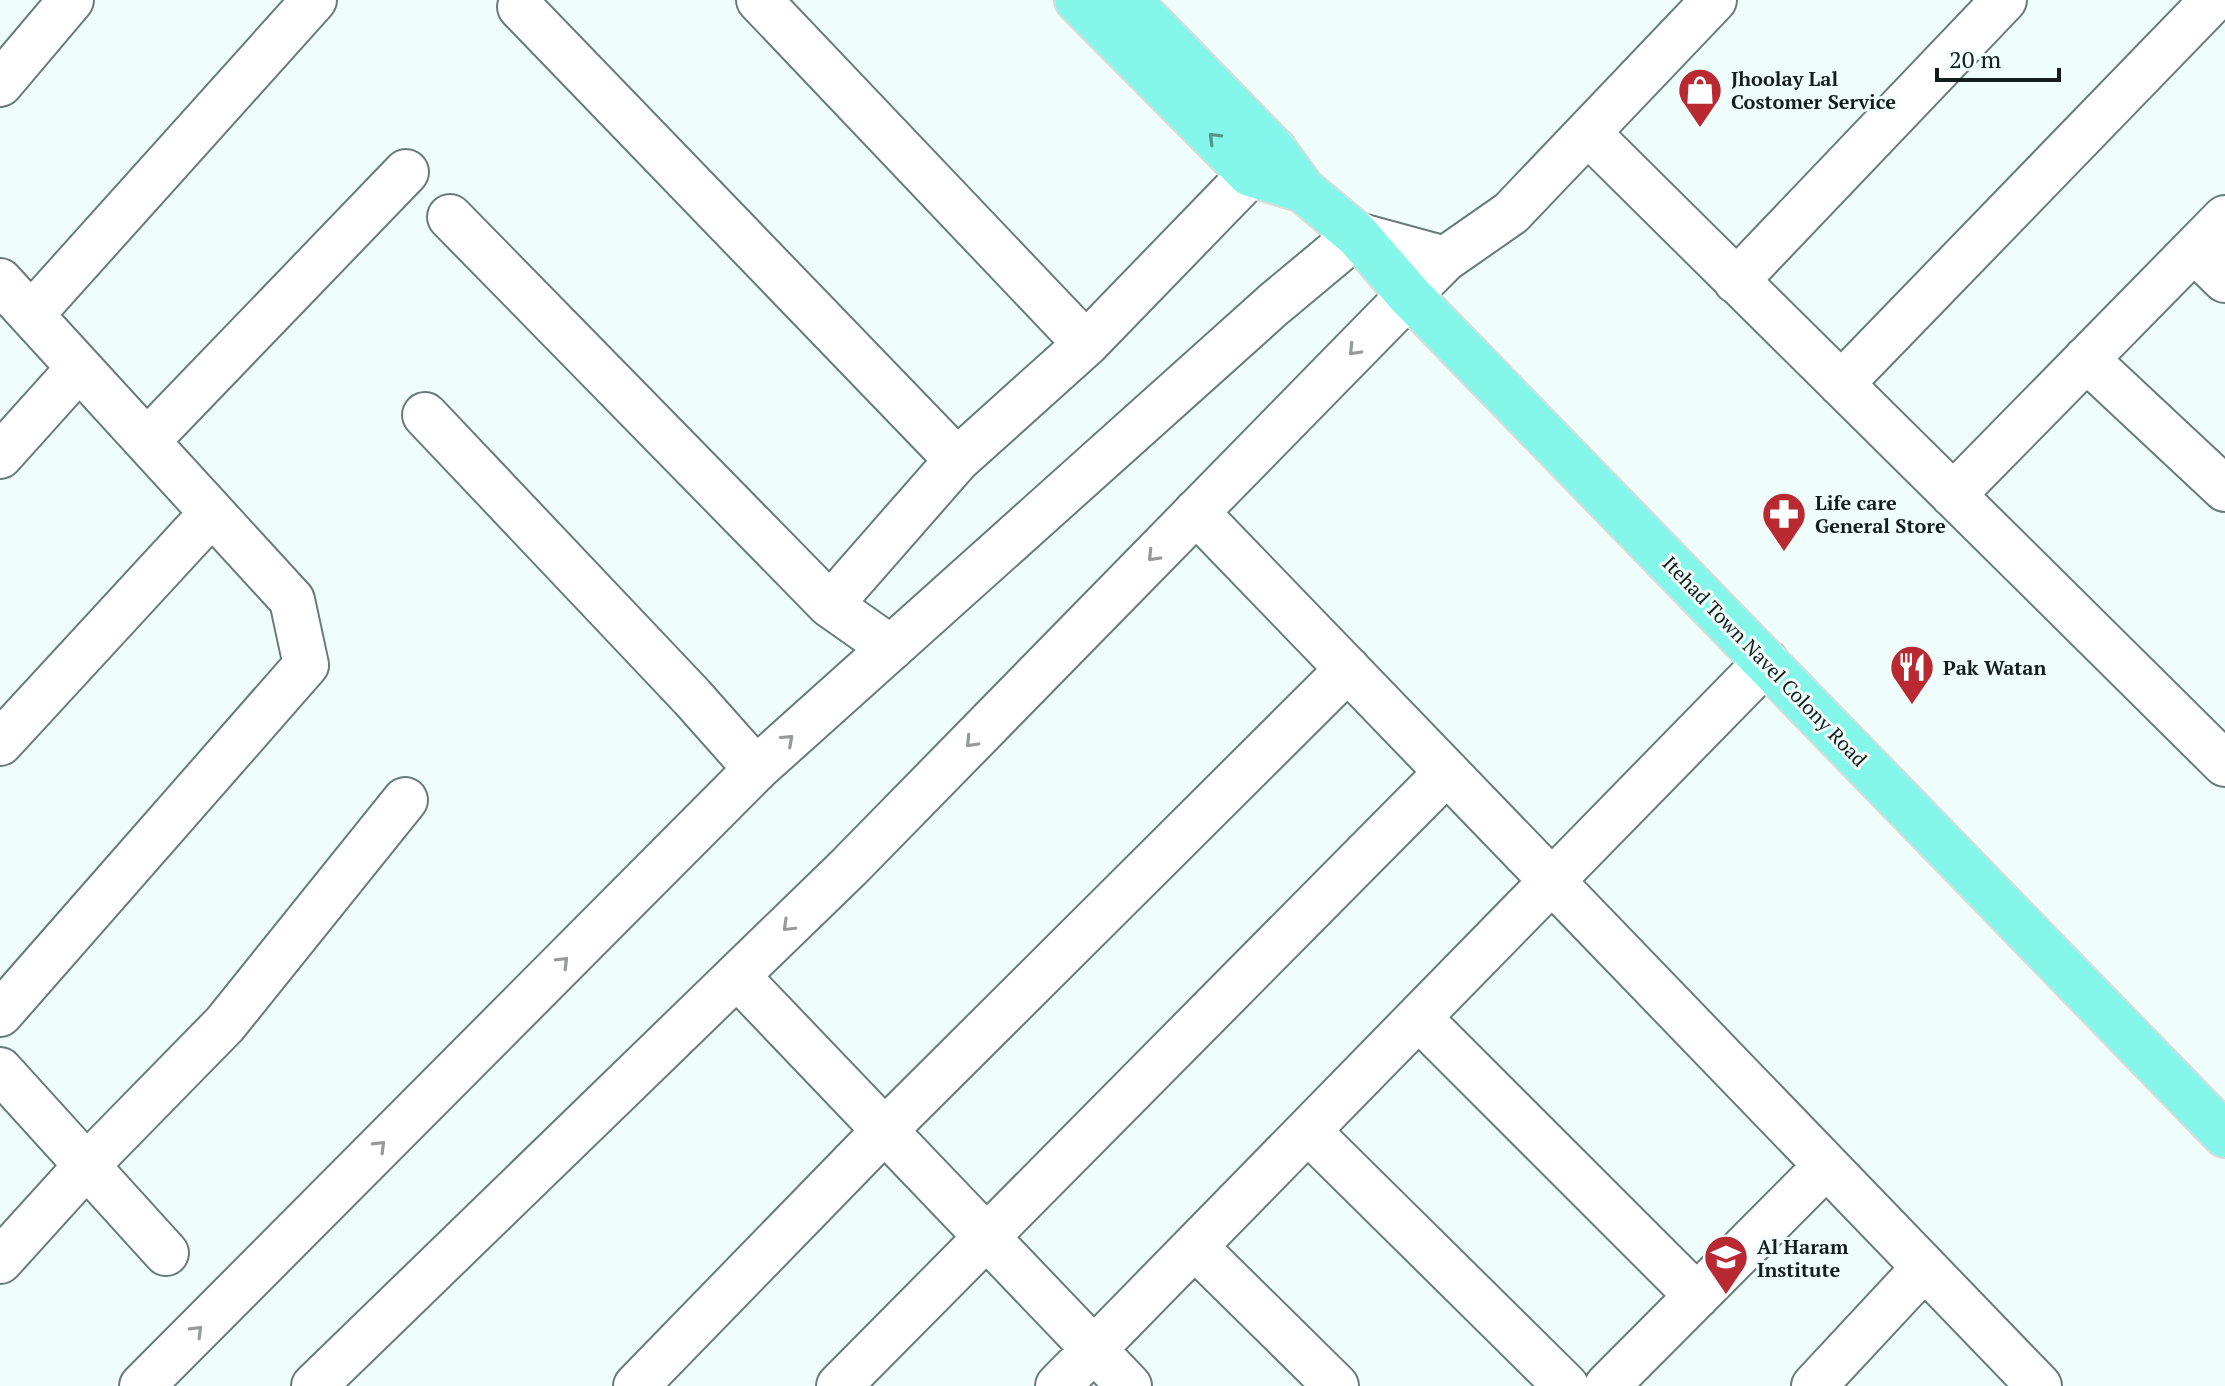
<svg xmlns="http://www.w3.org/2000/svg" width="2225" height="1386" viewBox="0 0 2225 1386" font-family="'PT Serif',serif">
<style>
.lines{fill:none;stroke-linecap:round;stroke-linejoin:round}
.minor-casing{stroke:#677c78;stroke-width:48}
.secondary-casing{stroke:#677c78;stroke-width:48}
.primary-casing{stroke:#dadbdb;stroke-width:48}
.minor{stroke:#fff;stroke-width:44}
.secondary{stroke:#fff;stroke-width:44}
.primary{stroke:#85f7ea;stroke-width:44}
.oneway{stroke:#53958d}
.oneway2{stroke:#969a99}
.labels{text-anchor:middle;dominant-baseline:central;stroke-width:6;stroke-linejoin:round;paint-order:stroke}
.poi-label{font-size:20px;font-weight:bold;fill:#151e1c;stroke:#f0fefb;text-anchor:start}
.street-label{font-size:20px;fill:#151e1c;stroke:#f0fefb}
</style>
<rect width="100%" height="100%" fill="#f0fefb"/>
<g class="lines">
<g class="minor-casing">
<path id="minor" d="M759 0 1086 344
M520 7 957 460
M0 84 71 0
M1588 133 2225 764
M450 217 830 605
M2194 250 2225 280
M0 281 292 600 306 665 0 1014
M1736 281 2004 0
M31 315 314 0
M2086 359 2225 489
M1841 384 2213 0
M425 415 692 697 756 769
M147 441 406 172
M0 456 79 368
M1953 495 2225 218
M1196 512 2039 1386
M891 648 830 605 957 460 1086 344 1274 150
M0 743 212 513
M737 976 1129 1386
M1419 1018 1697 1296
M0 1070 166 1253
M1308 1131 1566 1386
M1195 1247 1336 1386
M0 1261 87 1165 225 1024 405 800
M636 1386 884 1131 1348 669
M839 1386 1447 772
M1058 1386 1766 662
M1607 1386 1826 1166
M1814 1386 1924 1268"/>
</g>
<g class="secondary-casing">
<path id="secondary" d="M142 1386 756 769 1273 305 1357 235 1445 259
M314 1386 849 867 1409 295 1445 259 1511 213 1714 0"/>
</g>
<g class="primary-casing">
<path id="primary" d="M1077 0 1250 174 1303 190
M1128 0 1274 150 1303 190 1357 235 1409 295 2225 1135"/>
</g>
<use href="#minor" class="minor"/>
<use href="#secondary" class="secondary"/>
<use href="#primary" class="primary"/>
</g>
<defs><path id="oneway-chevron" d="M-2-3.5L2.5 0L-2 3.5" fill="none" stroke-width="1.6" stroke-linecap="round" stroke-linejoin="round" transform="scale(2)"/></defs>
<use class="oneway" href="#oneway-chevron" transform="translate(1214 138) rotate(-135)"/>
<g class="oneway2">
<use href="#oneway-chevron" transform="translate(1354 350) rotate(134)"/>
<use href="#oneway-chevron" transform="translate(1153 556) rotate(134)"/>
<use href="#oneway-chevron" transform="translate(788 740) rotate(-42)"/>
<use href="#oneway-chevron" transform="translate(971 742) rotate(134)"/>
<use href="#oneway-chevron" transform="translate(788 926) rotate(136)"/>
<use href="#oneway-chevron" transform="translate(563 962) rotate(-45)"/>
<use href="#oneway-chevron" transform="translate(380 1146) rotate(-45)"/>
<use href="#oneway-chevron" transform="translate(197 1331) rotate(-45)"/>
</g>
<defs>
<g id="shop-pin" transform="scale(2.3)"><path d="M0 17L-7.5 6A9.5 9.5 0 1 1 7.5 6Z" fill="#b92932" stroke="#f0fefb"/><path d="M-5-2.5h2.3a2.7 3.5 0 0 1 5.4 0H5L5.5 6h-11ZM-1.5-2.5h3a1.5 2.3 0 0 0-3 0Z" fill="#fff"/></g>
<g id="pharmacy-pin" transform="scale(2.3)"><path d="M0 17L-7.5 6A9.5 9.5 0 1 1 7.5 6Z" fill="#b92932" stroke="#f0fefb"/><path d="M-2-6h4v4h4v4h-4v4h-4v-4h-4v-4h4Z" fill="#fff"/></g>
<g id="restaurant-pin" transform="scale(2.3)"><path d="M0 17L-7.5 6A9.5 9.5 0 1 1 7.5 6Z" fill="#b92932" stroke="#f0fefb"/><path d="M-5-6h1v4h1v-4h1v4h1v-4h1v5L-1.5 .5V6h-2V.5L-5-1ZM5-6V6H3V1.5H1.5Q1.5-4 5-6Z" fill="#fff"/></g>
<g id="school-pin" transform="scale(2.3)"><path d="M0 17L-7.5 6A9.5 9.5 0 1 1 7.5 6Z" fill="#b92932" stroke="#f0fefb"/><path d="M0-5L7-2L0 1L-7-2ZM-4 1L0 2.5L4 1V4Q0 6-4 4Z" fill="#fff"/></g>
</defs>
<g fill-rule="evenodd">
<use href="#shop-pin" x="1700" y="90"/>
<use href="#pharmacy-pin" x="1784" y="514"/>
<use href="#restaurant-pin" x="1912" y="667"/>
<use href="#school-pin" x="1726" y="1257"/>
</g>
<g class="labels">
<g class="poi-label">
<text x="1731" y="78">Jhoolay Lal<tspan x="1731" dy="23">Costomer Service</tspan></text>
<text x="1815" y="502">Life care<tspan x="1815" dy="23">General Store</tspan></text>
<text x="1943" y="667">Pak Watan</text>
<text x="1757" y="1246">Al Haram<tspan x="1757" dy="23">Institute</tspan></text>
</g>
<g class="street-label">
<text transform="translate(1765 661) rotate(46)">Itehad Town Navel Colony Road</text>
</g>
</g>
<path d="M1937 68v12h122v-12" fill="none" stroke="#151e1c" stroke-width="4"/>
<text x="1949" y="68" font-size="24" fill="#151e1c" stroke="#f0fefb" stroke-width="6" paint-order="stroke">20 m</text>
</svg>
